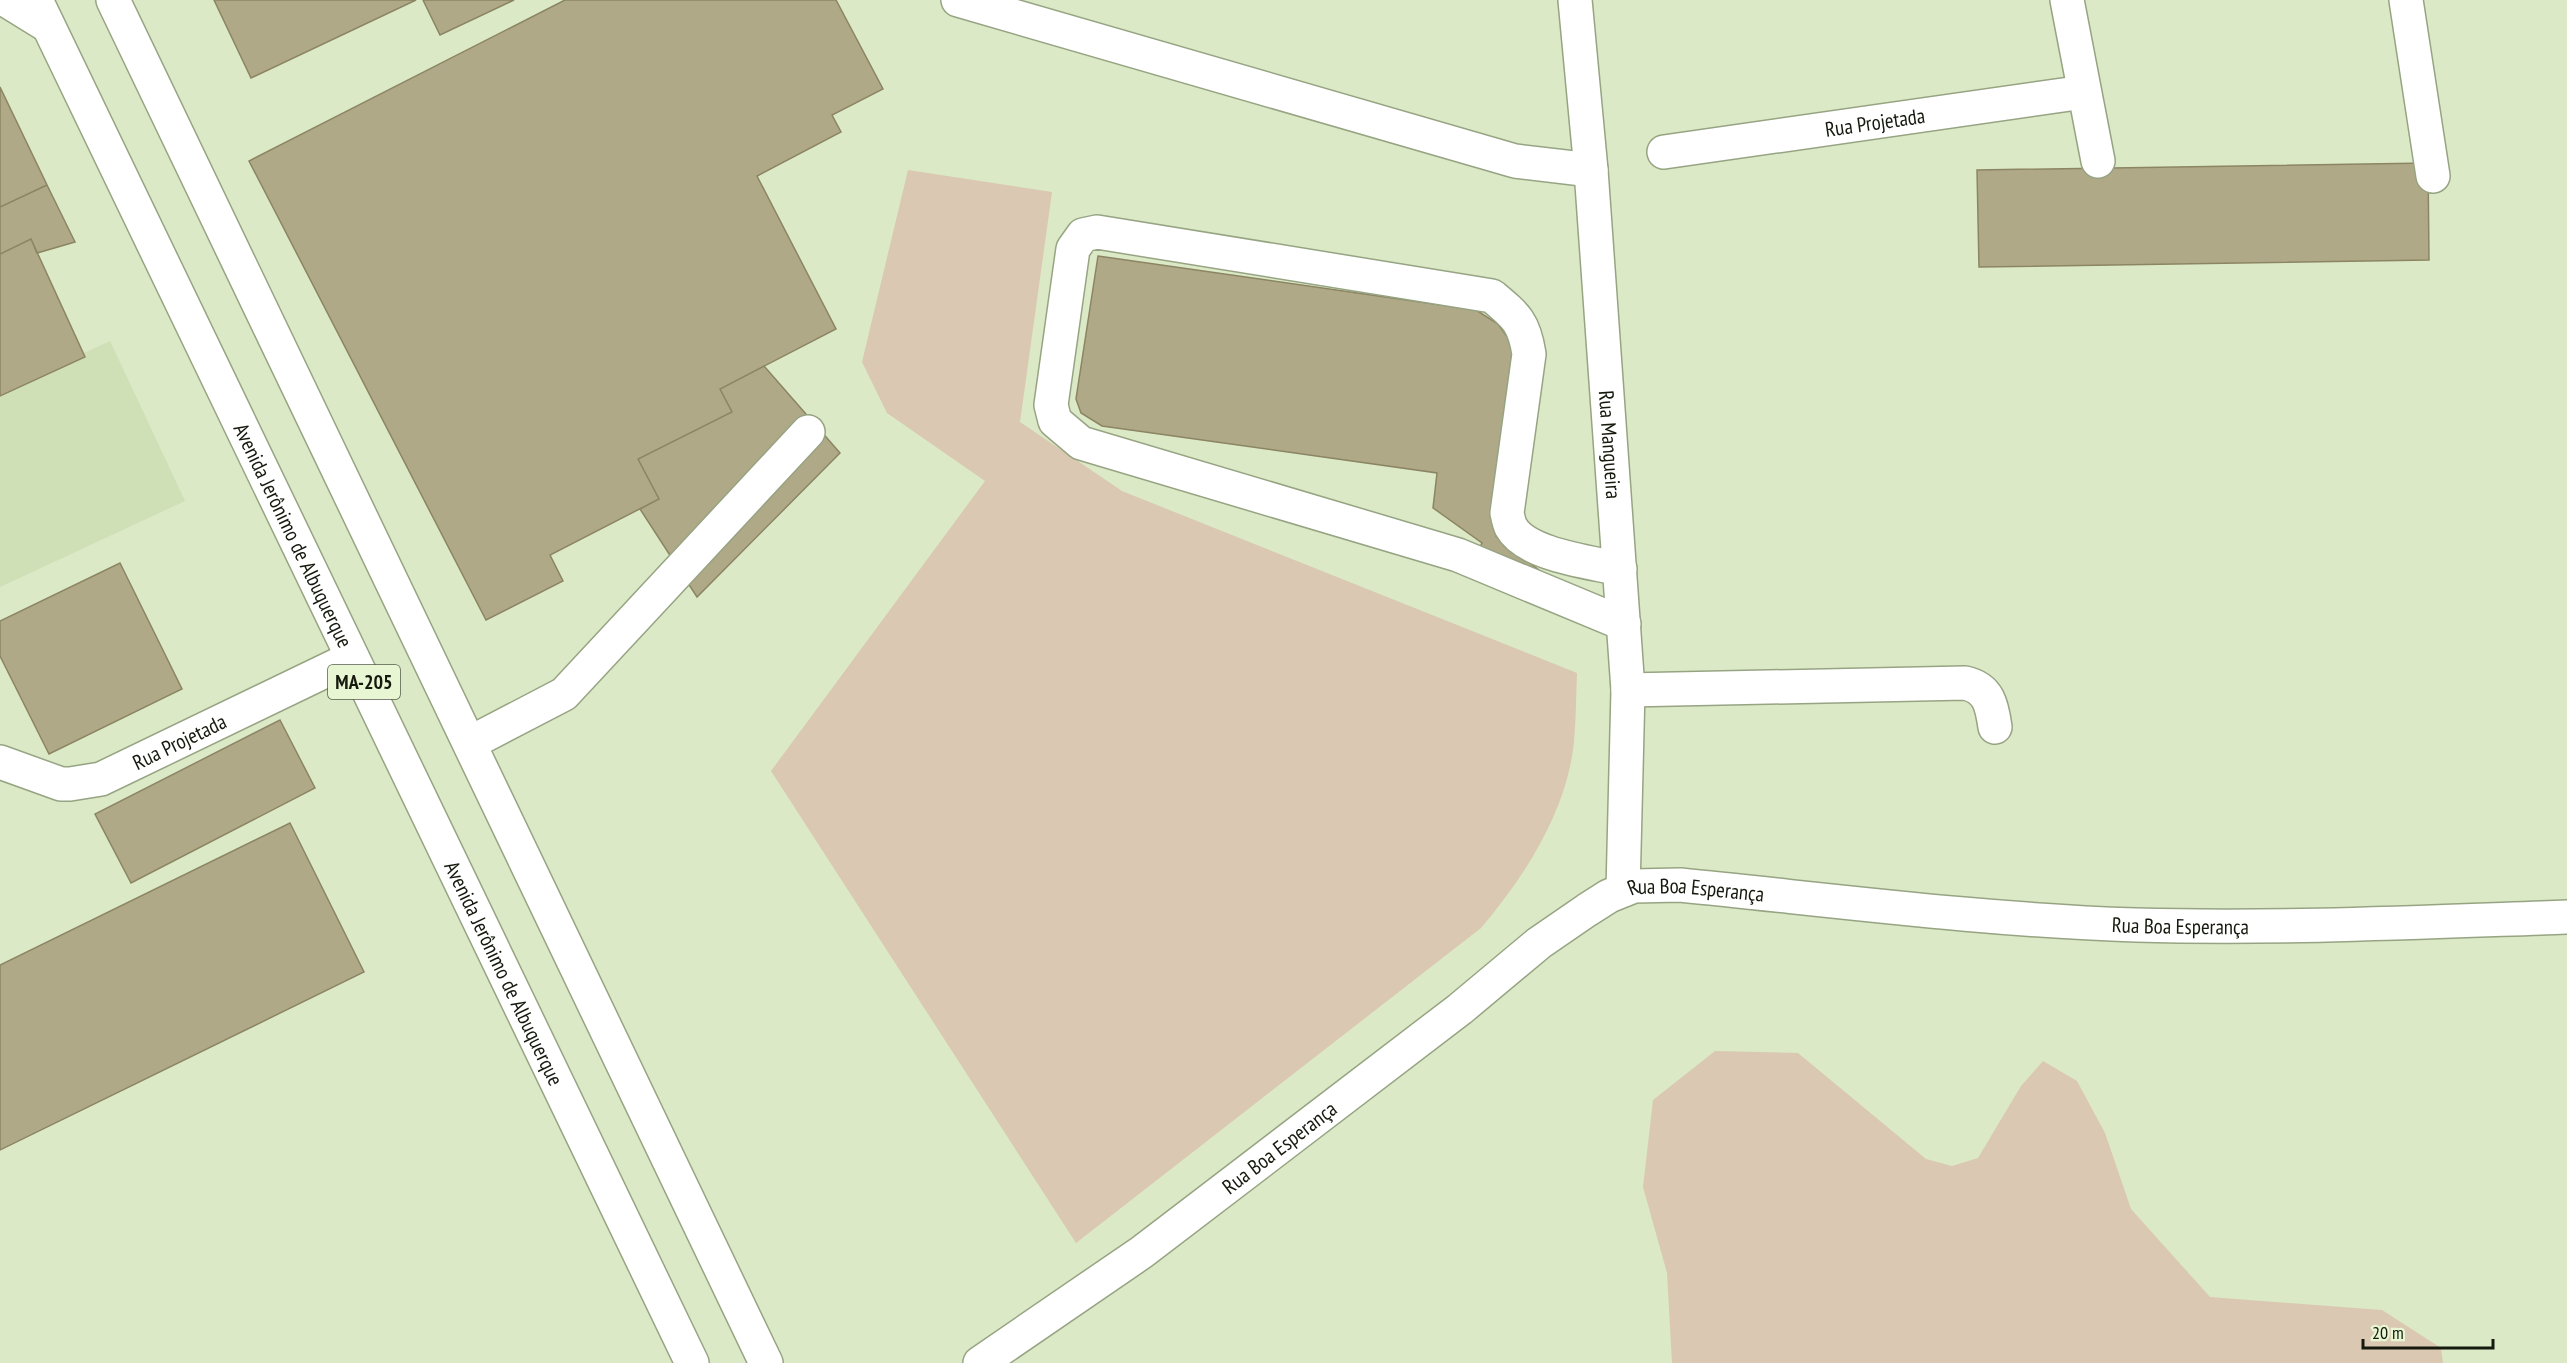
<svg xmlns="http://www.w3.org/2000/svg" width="2567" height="1363" viewBox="0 0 2567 1363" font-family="'PT Sans Narrow',sans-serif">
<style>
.built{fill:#cfdfb6}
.green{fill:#dac8b2}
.building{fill:#b0a987;stroke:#8b8563;stroke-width:1.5}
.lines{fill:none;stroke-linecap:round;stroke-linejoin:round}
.minor-casing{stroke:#97a483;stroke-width:36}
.major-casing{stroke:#97a483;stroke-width:36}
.minor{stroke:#fff;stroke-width:33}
.major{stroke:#fff;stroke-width:33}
.labels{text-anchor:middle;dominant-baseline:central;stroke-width:4.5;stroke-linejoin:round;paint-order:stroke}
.shield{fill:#e8f6d3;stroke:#555c49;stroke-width:1.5}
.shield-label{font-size:20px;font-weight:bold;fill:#161a0e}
.street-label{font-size:21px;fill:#161a0e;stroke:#e8f6d3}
</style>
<rect width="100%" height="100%" fill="#dbe9c6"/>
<path class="built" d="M110 341 185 501 0 587V392Z"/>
<path class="green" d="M908 170 1052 192 1020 422 1122 491 1577 673C1576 696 1576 719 1574 742 1567 811 1525 876 1481 928L1076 1243 771 771 985 481 887 413 862 362Z
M1715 1051 1798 1053 1926 1159 1952 1166 1978 1158 2021 1086 2043 1061 2077 1081 2105 1133 2131 1209 2210 1297 2382 1310 2441 1348 2443 1363H1672L1667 1273 1643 1187 1653 1100Z"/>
<path class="building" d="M214 0H416L251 78Z
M423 0H514L440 35Z
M565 0H836L883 89 832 115 841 132 757 176 836 329 720 389 732 412 638 459 659 499 550 555 563 581 486 620 249 161Z
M0 87 47 185 0 207Z
M2428 163 2429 260 1979 267 1977 170Z
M47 185 75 242 37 253 31 239 0 254V207Z
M31 239 85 357 0 396V254Z
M1098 256 1476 310 1498 324 1513 345 1491 513 1496 536 1549 578 1477 552 1482 543 1433 508 1437 473 1102 426 1081 413 1076 399Z
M764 366 840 453 697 597 640 509 659 499 638 459 732 412 720 389Z
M120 563 182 689 49 754 0 656V621Z
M280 720 315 788 131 883 95 814Z
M290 823 364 972 0 1150V965Z"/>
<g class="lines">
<g class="minor-casing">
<g id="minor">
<path d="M6 0 48 26"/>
<path d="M958 0 1515 161 1591 170"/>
<path id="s1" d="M1575 0 1591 170 1628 690 1623 890"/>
<path d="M2067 0 2098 161"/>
<path d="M2406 0 2433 176"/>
<path id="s2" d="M1664 152 2084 92"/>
<path d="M1620 569C1591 562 1526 555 1511 527 1509 523 1508 518 1507 513L1529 354C1524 322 1516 316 1492 296L1097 232 1083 235 1073 249 1051 405 1055 421 1081 443 1458 555 1624 624"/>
<path d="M1628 690 1965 683C1989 688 1992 706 1995 727"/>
<path d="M470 743 564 694 808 432"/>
<path id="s3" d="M0 762 61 784H70L101 779 352 658"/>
</g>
</g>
<g class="major-casing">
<g id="major">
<path id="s4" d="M36 0 692 1363"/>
<path d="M113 0 766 1363"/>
<path id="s5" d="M980 1363 1142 1252 1460 1009 1539 943 1587 910 1609 896 1634 886 1680 885C1831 900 1984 920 2136 925 2280 929 2424 922 2567 917"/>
</g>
</g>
<use href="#minor" class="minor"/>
<use href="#major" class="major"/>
</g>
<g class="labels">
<rect class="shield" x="328" y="665" width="72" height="34" rx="4.5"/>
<g class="shield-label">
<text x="364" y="682">MA-205</text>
</g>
<g class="street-label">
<text stroke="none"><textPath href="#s2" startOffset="213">Rua Projetada</textPath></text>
<text stroke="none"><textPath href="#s1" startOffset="446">Rua Mangueira</textPath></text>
<text stroke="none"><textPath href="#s4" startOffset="594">Avenida Jerônimo de Albuquerque</textPath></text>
<text stroke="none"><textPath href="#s3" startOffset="192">Rua Projetada</textPath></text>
<text stroke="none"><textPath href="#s5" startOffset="873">Rua Boa Esperança</textPath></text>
<text stroke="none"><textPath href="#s5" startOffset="1359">Rua Boa Esperança</textPath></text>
<text stroke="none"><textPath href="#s4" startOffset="1080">Avenida Jerônimo de Albuquerque</textPath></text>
<text stroke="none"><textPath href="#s5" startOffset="369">Rua Boa Esperança</textPath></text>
</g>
</g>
<path d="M2363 1339v9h130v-9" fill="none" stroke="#161a0e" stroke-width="3"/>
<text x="2372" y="1339" font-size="18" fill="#161a0e" stroke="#e8f6d3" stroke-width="4.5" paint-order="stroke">20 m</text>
</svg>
